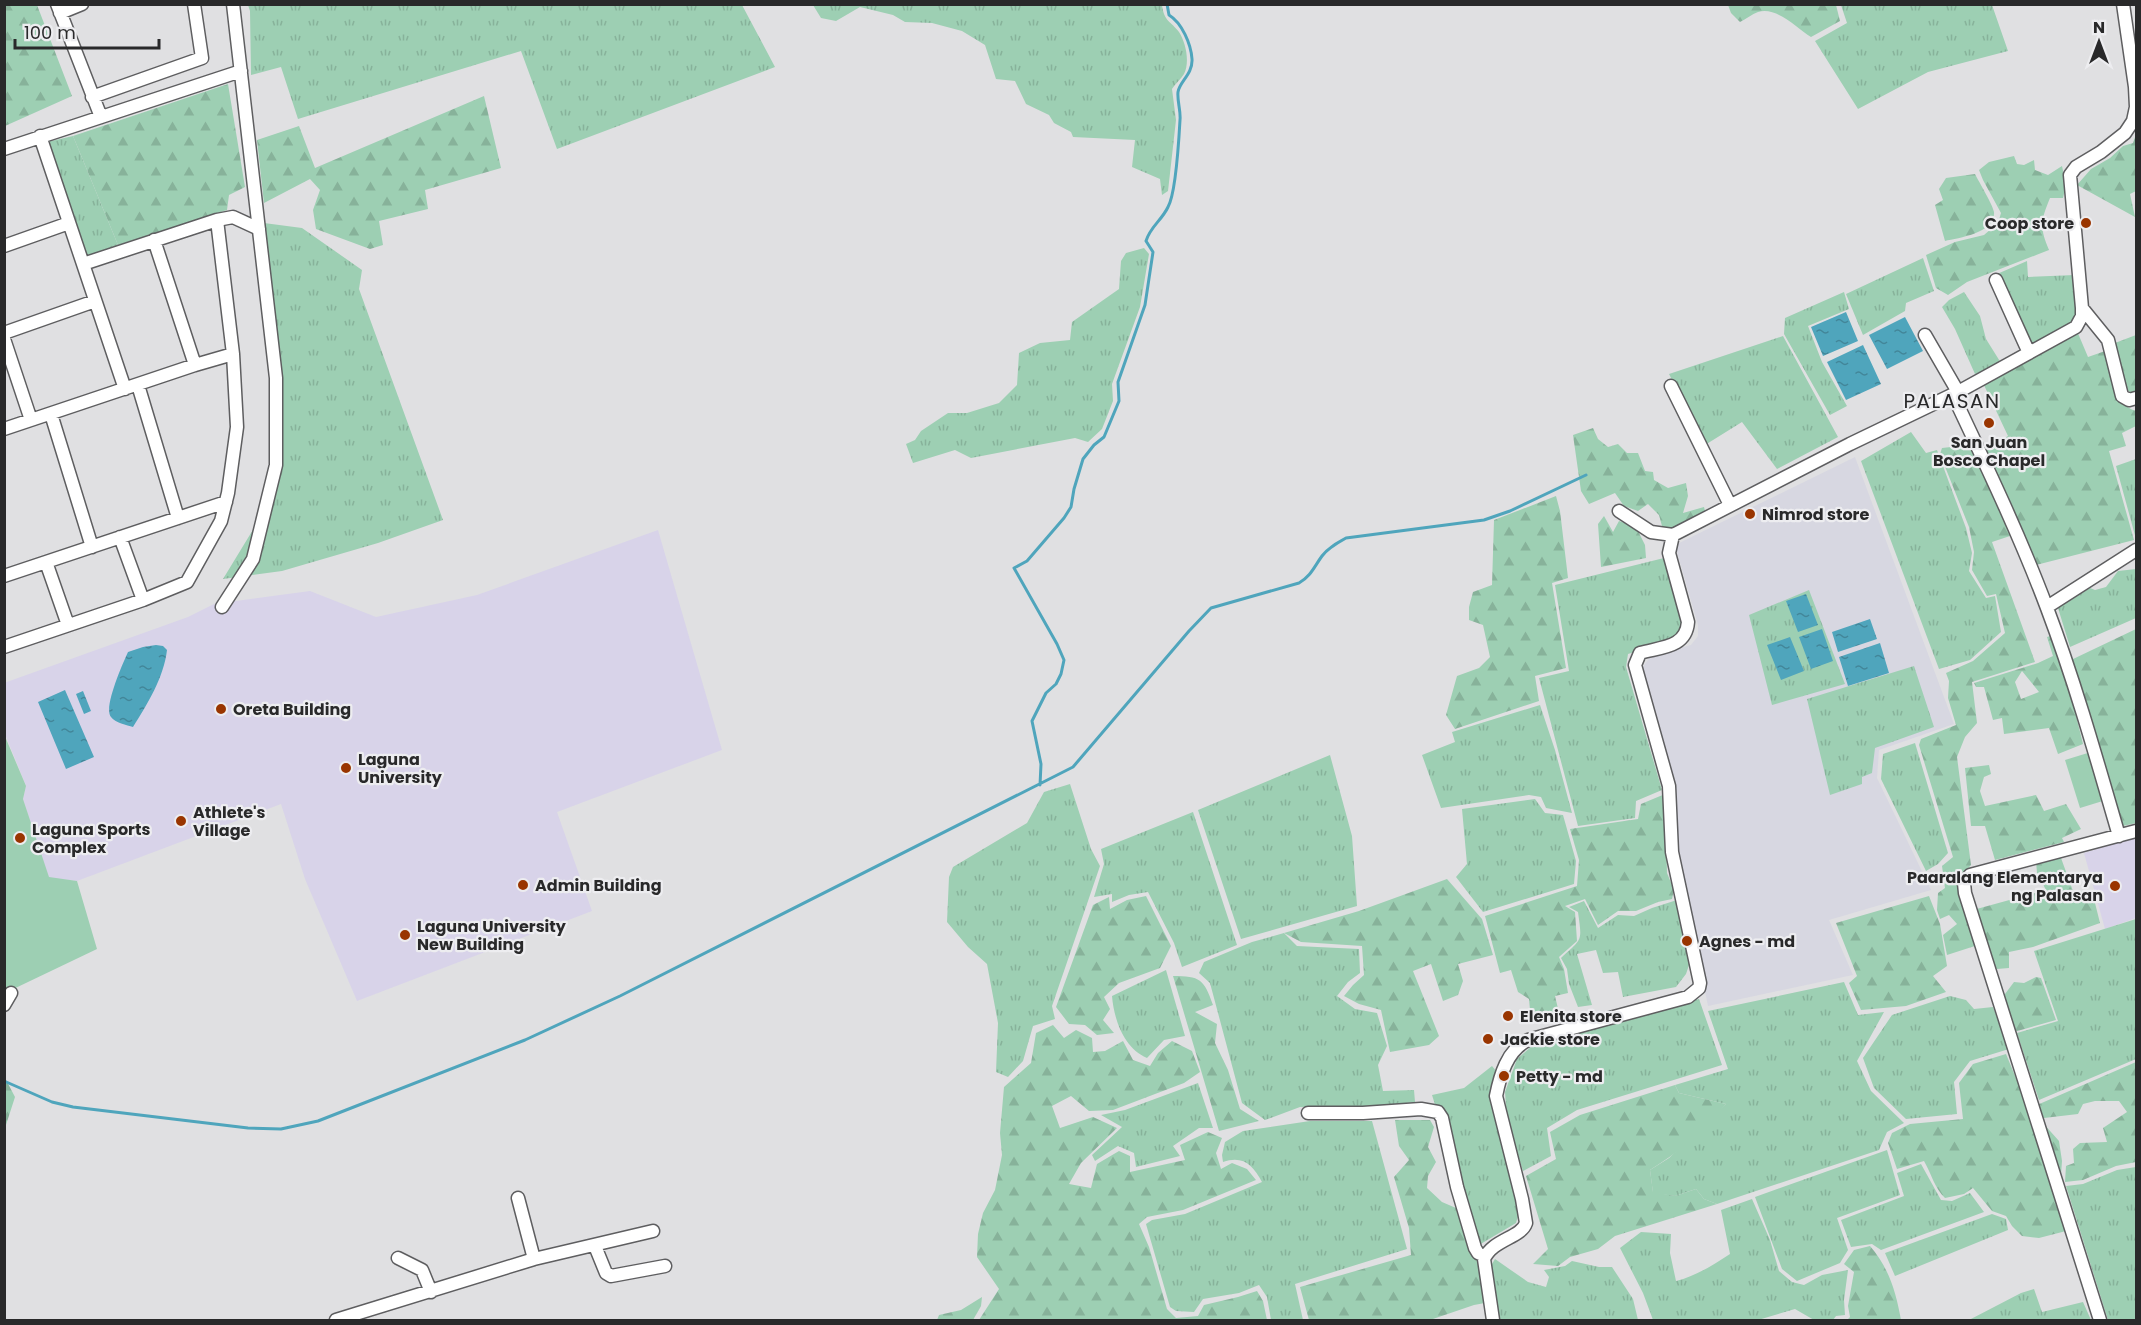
<svg xmlns="http://www.w3.org/2000/svg" width="2141" height="1325" viewBox="0 0 2141 1325" font-family="Poppins,sans-serif">
<style>
.built{fill:#d7d7e1}
.education{fill:#d8d3e9}
.grass{fill:url(#grass-tufts)}
.forest{fill:url(#forest-firs);fill-rule:evenodd}
.pitch{fill:#9dcfb3}
.water{fill:url(#water-ripples)}
.lines{fill:none;stroke-linecap:round;stroke-linejoin:round}
.stream{stroke:#4fa5bc;stroke-width:3}
.minor-casing{stroke:#5e5e60;stroke-width:15}
.minor{stroke:#fff;stroke-width:12}
.poi-dot{fill:#993500;stroke:#ededf0;stroke-width:2}
.labels{text-anchor:middle;dominant-baseline:central;stroke-width:4.5;stroke-linejoin:round;paint-order:stroke}
.poi-label{font-size:16px;font-weight:bold;fill:#29292a;stroke:#ededf0;text-anchor:start}
.quarter-label{font-size:20px;letter-spacing:1.5px;fill:#29292a;stroke:#ededf0}
</style>
<defs>
<pattern id="grass-tufts" width="24" height="20" patternUnits="userSpaceOnUse" patternTransform="scale(1.5)"><rect width="24" height="20" fill="#9dcfb3"/><path d="M3 7l-1-3M5 7V3M7 7l1-3M15 17l-1-3M17 17v-4M19 17l1-3" fill="none" stroke="#87b29a"/></pattern>
<pattern id="forest-firs" width="22" height="20" patternUnits="userSpaceOnUse" patternTransform="scale(1.5)"><rect width="22" height="20" fill="#9dcfb3"/><path d="M5 1l3.5 6h-7zM16 11l3.5 6h-7z" fill="#87b29a"/></pattern>
<pattern id="water-ripples" width="26" height="14" patternUnits="userSpaceOnUse" patternTransform="scale(1.5)"><rect width="26" height="14" fill="#4fa5bc"/><path d="M2 4q2-2 4 0t4 0M15 11q2-2 4 0t4 0" fill="none" stroke="#428699"/></pattern>
</defs>
<rect width="100%" height="100%" fill="#e0e0e2"/>
<path class="built" d="M1855 457 1954 724 1879 750 1877 778 1931 890 1829 920 1853 975 1708 1006 1679 864 1643 667 1650 657 1691 645 1698 636V625L1675 545Z"/>
<path class="education" d="M658 530 722 750 557 812 592 911 357 1001 305 879 281 804 77 881 49 878 23 799 26 786 5 734 4 683 188 617 214 604 310 591 376 617 477 595Z
M2136 837V918L2105 929 2084 853Z"/>
<path class="grass" d="M248 5H742L775 67 557 149 521 51 298 119 281 67 251 75 250 11Z
M813 5H1162C1164 22 1171 21 1179 32 1186 43 1190 62 1184 74 1181 79 1175 84 1172 89L1176 120 1168 191 1162 195 1160 179 1132 167 1135 140 1073 137 1071 132 1054 123 1049 115 1026 104 1015 81 996 79 985 45 962 31 932 23 905 22 893 15 860 7 836 21 821 18Z
M1841 5H1992L2008 51 1928 72 1858 109 1815 41 1847 23Z
M73 136 118 245 86 256 47 142Z
M264 223 302 228 362 270 359 289 443 520 378 543 282 571 223 579 276 492 282 383Z
M1144 248 1149 254 1140 307 1112 384 1113 401 1102 429 1088 442 1075 438 971 458 955 450 913 463 906 444 915 440 921 431 948 413H967L999 403 1017 385 1019 353 1040 343 1070 340 1072 322 1119 289 1121 261 1126 253Z
M1923 258 1934 291 1906 303 1905 311 1863 335 1846 294Z
M2027 261 2028 277 2075 275 2077 308 2076 320 2031 346 1997 274Z
M1844 292 1849 309 1808 326 1822 362 1847 406 1830 415 1784 334 1785 318Z
M1964 292 1980 316 1986 339 2001 363 1975 374 1955 329 1942 307 1949 300Z
M1783 336 1838 437 1777 469 1742 422 1705 445 1669 374Z
M1911 432 1926 453 1937 450 1966 528 1972 553 1969 571 1986 598 1995 596 2001 632 1970 660 1939 669 1861 461Z
M2136 459V539L2116 466Z
M1664 558 1683 617 1679 638 1628 654 1626 667 1662 790 1636 801 1635 818 1578 826 1539 678 1569 671 1555 585Z
M2136 569V618L2070 647 2058 608 2090 588 2095 590 2106 587 2118 571Z
M1809 590 1845 684 1772 705 1749 615Z
M1914 666 1934 727 1875 748 1872 773 1862 777V784L1830 795 1807 699Z
M1540 705 1555 750 1572 813 1546 808 1541 797 1529 795 1441 808 1422 755 1455 742 1452 732Z
M1915 743 1948 853 1938 864 1926 871 1881 779 1883 754Z
M1330 755 1352 836 1357 906 1241 939 1198 810Z
M1070 784 1091 849 1100 866 1052 1006 1055 1019 1033 1026 1023 1061 1008 1077 996 1072 998 1023 987 964 968 947 947 922 949 877 953 867 1027 823 1044 792Z
M1535 799 1545 813 1563 815 1576 861 1574 884 1483 912 1456 877 1467 864 1462 809Z
M1193 812 1237 945 1182 967 1174 943 1148 892 1129 895 1112 902V894L1094 897 1104 864 1101 849Z
M1677 900 1691 959 1686 974 1676 987 1623 997 1618 972 1603 973 1596 950 1577 954 1592 1005 1578 1007 1569 984 1567 969 1561 958C1583 938 1582 942 1578 912L1569 907 1584 901 1598 928 1618 915 1634 916 1652 908Z
M2136 919V1059L2039 1100 2017 1033 2058 1021 2034 951Z
M1284 933 1297 946 1359 949 1360 973 1348 982 1337 996 1355 1009 1377 1013 1387 1046 1378 1065 1383 1091 1414 1090 1415 1102 1376 1106 1300 1107 1265 1120 1242 1103 1210 983 1199 973 1204 962 1252 942Z
M1166 970 1185 1036 1164 1040 1147 1058C1124 1048 1114 1020 1112 996Z
M1844 982 1858 1015 1884 1012 1857 1061 1871 1091 1904 1123 1887 1132 1879 1150 1717 1204 1704 1199 1696 1189 1675 1196 1653 1193 1650 1170 1669 1158 1726 1104 1679 1093 1675 1085 1728 1069 1708 1011Z
M1950 996 1966 1000 1974 1009 1993 1007 2009 1049 1970 1061 1954 1082 1957 1114 1906 1119 1874 1088 1863 1058 1892 1015Z
M1699 999 1722 1065 1577 1110 1547 1128 1551 1156 1523 1171 1507 1120 1505 1092 1517 1059 1533 1045Z
M1492 1066 1497 1072 1491 1102 1519 1212 1516 1223 1479 1245 1432 1095 1464 1088Z
M1198 1083 1213 1128H1199L1173 1146 1180 1156 1136 1167 1134 1153 1118 1146 1095 1161 1092 1155 1122 1127 1101 1115 1125 1110Z
M1310 1121H1372L1407 1249 1295 1284 1303 1320H1271L1267 1297 1259 1285 1239 1293 1203 1299 1194 1312 1176 1311 1170 1307 1146 1224 1152 1220 1185 1214 1262 1182C1253 1165 1243 1155 1223 1162L1222 1155 1225 1142 1243 1131Z
M1887 1150 1900 1195 1837 1218 1848 1250 1840 1263 1797 1281 1782 1269 1755 1197Z
M1921 1164 1941 1200 1952 1201 1970 1193 1984 1212 1881 1250 1872 1244 1851 1247 1841 1220 1904 1196 1897 1173Z
M2136 1167V1320H2108L2066 1186 2083 1184 2117 1170Z
M1752 1199 1770 1240 1779 1271 1792 1282 1804 1285 1822 1275 1848 1270 1844 1300 1845 1315 1836 1316 1833 1320H1814L1795 1309 1758 1320H1653L1643 1293 1620 1248 1641 1232 1671 1234 1670 1253 1676 1281C1696 1276 1713 1265 1730 1254L1721 1210Z
M1992 1214 2006 1219 2008 1230 1895 1276 1885 1253Z
M1495 1259 1528 1282 1546 1287 1549 1277 1544 1270 1565 1266 1572 1261 1599 1267H1612L1633 1299 1638 1320H1497L1489 1269Z
M2034 1289 2042 1312 2083 1302 2091 1320H1969L2021 1293Z"/>
<path class="forest" d="M4 5H37L72 96 5 126Z
M1728 5H1836L1840 21 1811 37C1797 28 1776 6 1758 12 1752 14 1746 19 1740 22L1731 13Z
M228 84 245 187 229 195 227 210 118 245 73 136Z
M484 96 501 168 425 190 428 209 379 221 383 245 370 249 316 229 313 210 320 190 310 179 264 203 257 140 299 126 315 168Z
M2136 134V191L2130 194 2135 217 2077 185 2091 169 2110 158 2123 146 2133 143Z
M2014 156 2017 164 2024 165 2034 160 2035 170 2048 175 2062 166 2066 185 2063 198H2050C2041 220 2039 227 2049 250L1967 282 1948 295 1936 288 1926 255 1955 242 1984 235 1998 223 2001 213 1983 180 1979 170 1989 162Z
M1975 174C1979 182 1993 205 1994 212 1996 233 1959 238 1945 241L1935 205 1943 200 1939 189 1946 178Z
M2077 331 2088 357 2108 350C2112 371 2113 405 2136 411V426L2122 433 2126 446 2109 451 2134 540 2036 565 1982 451 2008 436 1983 383Z
M2136 335V393L2133 394 2127 390 2115 343Z
M1593 428 1598 439 1608 447 1618 444 1627 453H1638L1645 471 1653 472 1654 480 1668 488 1686 483 1688 496 1683 513 1704 507 1705 511 1668 530 1662 526 1659 515 1648 504 1638 511 1624 506 1615 493 1589 504 1581 491 1573 435Z
M1969 445 2013 535 1992 542 2035 662 1972 682 1977 723 1965 737 1957 757 1971 865 1962 875 1960 883 1978 945 1947 955 1943 935 1957 924 1949 915 1940 919 1937 910 1938 893 1945 888 1942 866 1953 857 1919 745 1921 739 1956 725 1948 698 1949 681 1946 673 1973 661 2005 633 1996 594 1987 596 1972 570 1974 552 1969 527 1940 454 1942 448Z
M1556 496 1560 511 1568 578 1552 583 1566 668 1535 676 1539 701 1455 729 1446 715 1457 676 1479 668 1490 657 1483 625 1469 620V607L1473 592 1492 585 1494 520Z
M1604 516 1613 532 1619 521 1636 527 1645 545 1646 558 1601 567 1598 524Z
M2136 629V823L2123 826 2071 660Z
M2054 635 2061 655 2083 744 2058 754 2049 728 2004 734 2002 718 1993 720 1984 687H1976L1974 683 2038 663 2053 656 2047 637ZM2022 671 2039 692 2021 699 2015 682Z
M1989 765 1991 774 1984 777 1980 791 1985 806 2036 795 2044 811 2066 804 2081 829 2062 838 2064 842 1995 860 1985 826H1971L1965 768Z
M1665 794 1667 873 1674 890 1672 899 1658 902 1636 911H1618L1598 925 1585 899 1565 906 1575 912 1577 941 1559 957 1564 969 1568 993 1555 996 1560 1017 1531 1021 1529 999 1518 992 1511 970 1500 973 1485 916 1577 886 1579 860 1570 829 1638 819 1641 804Z
M2061 858 2073 891H2092L2100 923 2033 947 2009 952V968L1997 969 1987 955 1973 910 2046 890 2037 873 2036 861Z
M1447 879 1482 919 1493 955 1458 964 1463 981 1458 995 1443 1001 1431 964 1413 971 1439 1036 1429 1045 1390 1052 1381 1010 1359 1004 1344 996 1353 985 1364 975 1362 946 1301 942 1284 933 1359 911Z
M1146 896 1171 946 1160 968 1119 983 1104 997 1110 1009 1103 1020 1114 1033 1097 1035 1085 1025 1069 1024 1056 1007 1093 905 1109 897 1110 909 1127 900Z
M1929 896 1940 924 1947 966 1933 976 1946 992 1906 1006 1861 1010 1849 983 1857 976 1836 923Z
M1173 976C1200 976 1204 979 1213 1005L1195 1012 1217 1024 1215 1043 1228 1070 1240 1109 1259 1121 1219 1131Z
M2036 977 2041 978 2056 1020 2014 1032 2002 998 2014 982 2024 983Z
M1053 1025 1064 1038 1076 1030 1092 1038 1093 1052 1105 1051 1123 1041 1133 1060 1150 1066 1158 1053 1172 1041 1192 1051 1200 1072 1184 1083 1113 1110 1089 1111 1071 1096 1052 1106 1060 1128 1093 1117 1117 1128 1081 1163 1069 1184 1091 1188 1097 1164 1119 1151 1130 1156V1172L1185 1160 1180 1145 1208 1132 1222 1138 1216 1153 1221 1169 1232 1163 1247 1169 1256 1180 1183 1210 1147 1217 1139 1224 1149 1247 1167 1309 1176 1318 1198 1316 1204 1305 1238 1297 1257 1291 1263 1301 1267 1320H979L999 1289 977 1257 978 1234 983 1213 995 1190 1002 1155 1000 1133 1004 1087 1031 1063 1036 1033Z
M2006 1054 2027 1105 2059 1141 2062 1161 2061 1175 2052 1183 2066 1231 2039 1238 2022 1236 2012 1226 2006 1216 1992 1211 1973 1188 1964 1194 1945 1198C1935 1189 1931 1173 1924 1161L1897 1169 1888 1143 1892 1133 1910 1124 1963 1119 1959 1083 1973 1064Z
M2136 1062V1162L2116 1166 2083 1180 2065 1182 2066 1166 2074 1163 2073 1149 2080 1143 2107 1142 2103 1128 2127 1112 2119 1101H2095L2083 1104 2078 1114 2044 1118 2037 1105Z
M4 1076 15 1097 5 1128H4Z
M1675 1085 1679 1093 1726 1104C1704 1131 1679 1152 1650 1170L1653 1192 1675 1196 1696 1189 1704 1199 1717 1204 1615 1236 1598 1249 1570 1257 1558 1266 1533 1264 1548 1249 1526 1176 1556 1159 1550 1132 1580 1115Z
M1395 1120H1430L1434 1127 1428 1147 1436 1162 1428 1176 1427 1188 1442 1202 1456 1208 1472 1254 1478 1262 1485 1303 1474 1305 1430 1320H1309L1300 1287 1411 1255 1409 1228 1394 1177 1409 1160 1399 1146Z
M1870 1246C1889 1268 1896 1292 1901 1320H1847L1850 1317 1848 1306 1854 1272 1844 1264 1854 1250Z
M982 1297 981 1306 973 1320H937L939 1315 961 1310Z"/>
<path class="pitch" d="M4 734 26 786 23 799 49 877 77 881 97 949 5 993Z
M2091 752 2106 800 2080 808 2065 760Z"/>
<path class="water" d="M1846 312 1858 341 1823 356 1811 327Z
M1905 317 1923 351 1887 369 1869 335Z
M1863 345 1881 384 1846 400 1827 362Z
M1806 594 1818 625 1798 632 1786 601Z
M1870 619 1877 639 1838 652 1832 632Z
M1822 629 1833 661 1811 669 1799 637Z
M1790 637 1804 671 1781 680 1767 645Z
M1880 643 1889 673 1848 686 1839 657Z
M156 645 163 646 167 650C164 677 147 705 133 727 127 725 115 723 111 717 103 708 123 663 128 652L143 647Z
M65 690 94 757 66 769 38 702Z
M83 691 91 711 84 714 76 694Z"/>
<g class="lines">
<path class="stream" d="M1040 785 1041 764 1032 721 1046 693 1056 684 1061 674 1064 660 1057 644 1014 568 1027 561 1064 518 1071 507 1074 489 1083 459 1094 445 1104 437 1119 401 1118 382 1145 305 1153 252 1146 241C1150 227 1162 220 1168 207 1176 193 1179 138 1180 120 1181 111 1177 101 1178 92 1179 82 1193 74 1192 59 1191 44 1182 23 1169 15L1167 4
M4 1081 52 1102 73 1107 248 1128 281 1129 318 1121 525 1040 620 996 1073 767 1189 631 1211 608 1299 583C1311 576 1314 567 1322 556 1328 548 1337 543 1346 538L1484 520 1510 511 1586 475"/>
<g class="minor-casing">
<path id="minor" d="M57 4 101 117
M60 13 82 4
M92 97 202 58 194 4
M40 136 125 389
M4 149 241 71
M154 240 195 365
M4 246 69 223
M83 264 217 220 233 217 259 229
M1996 280 2029 353
M2082 308 2108 340 2122 396 2129 400 2136 398
M4 333 95 301
M1925 335 1958 392
M4 339 31 420
M138 385 178 518
M1671 386 1730 505
M1953 395C1986 465 2020 536 2047 608 2075 682 2097 760 2119 836
M51 414 92 547
M4 429 195 365 233 354
M1619 511 1651 532 1673 535
M120 537 143 600
M46 562 68 625
M4 576 226 502
M222 607 253 559 276 465V378L233 4
M2047 607 2136 550
M4 647 143 600 187 582 221 521 228 493 237 427 233 354 217 220
M4 1005 11 993
M1308 1113H1363L1421 1109 1438 1112 1442 1118 1457 1187 1475 1248 1478 1253 1485 1256
M518 1198 534 1259
M595 1246 606 1273 611 1276 665 1266
M398 1258 422 1270 431 1292
M336 1320 534 1259 653 1231
M1493 1320 1484 1259C1493 1239 1521 1238 1526 1223L1522 1199 1496 1096C1500 1076 1507 1050 1528 1040L1688 997 1699 988 1700 983 1672 852 1669 786 1635 665 1640 653C1661 647 1686 648 1688 622L1669 553 1673 535 1850 444 1958 392 2076 327 2082 316V308L2070 175 2076 167 2101 152 2125 133 2133 121 2136 107 2135 87 2123 4
M2100 1320 1965 893 1964 883 1970 875 2136 831"/>
</g>
<use href="#minor" class="minor"/>
</g>
<g class="poi-dot">
<circle cx="2086" cy="223" r="6"/>
<circle cx="1989" cy="423" r="6"/>
<circle cx="1750" cy="514" r="6"/>
<circle cx="221" cy="709" r="6"/>
<circle cx="346" cy="768" r="6"/>
<circle cx="181" cy="821" r="6"/>
<circle cx="20" cy="838" r="6"/>
<circle cx="523" cy="885" r="6"/>
<circle cx="2115" cy="886" r="6"/>
<circle cx="405" cy="935" r="6"/>
<circle cx="1687" cy="941" r="6"/>
<circle cx="1508" cy="1016" r="6"/>
<circle cx="1488" cy="1039" r="6"/>
<circle cx="1504" cy="1076" r="6"/>
</g>
<g class="labels">
<g class="poi-label">
<text x="2074" y="223" text-anchor="end">Coop store</text>
<text x="1989" y="442" text-anchor="middle">San Juan<tspan x="1989" dy="18">Bosco Chapel</tspan></text>
<text x="1762" y="514">Nimrod store</text>
<text x="233" y="709">Oreta Building</text>
<text x="358" y="759">Laguna<tspan x="358" dy="18">University</tspan></text>
<text x="193" y="812">Athlete's<tspan x="193" dy="18">Village</tspan></text>
<text x="32" y="829">Laguna Sports<tspan x="32" dy="18">Complex</tspan></text>
<text x="2103" y="877" text-anchor="end">Paaralang Elementarya<tspan x="2103" dy="18">ng Palasan</tspan></text>
<text x="535" y="885">Admin Building</text>
<text x="417" y="926">Laguna University<tspan x="417" dy="18">New Building</tspan></text>
<text x="1699" y="941">Agnes - md</text>
<text x="1520" y="1016">Elenita store</text>
<text x="1500" y="1039">Jackie store</text>
<text x="1516" y="1076">Petty - md</text>
</g>
<g class="quarter-label">
<text x="1952" y="401">PALASAN</text>
</g>
</g>
<rect width="2141" height="1325" fill="none" stroke="#29292a" stroke-width="12"/>
<g transform="translate(2099 42)" stroke="#ededf0" stroke-width="4.5" paint-order="stroke">
<path d="M0-4.5L10 22L0 15L-10 22Z" fill="#29292a"/>
<text y="-9" font-size="16" font-weight="bold" text-anchor="middle" fill="#29292a">N</text>
</g>
<path d="M15 39v9h144v-9" fill="none" stroke="#29292a" stroke-width="3"/>
<text x="24" y="39" font-size="18" fill="#29292a" stroke="#ededf0" stroke-width="4.5" paint-order="stroke">100 m</text>
</svg>
